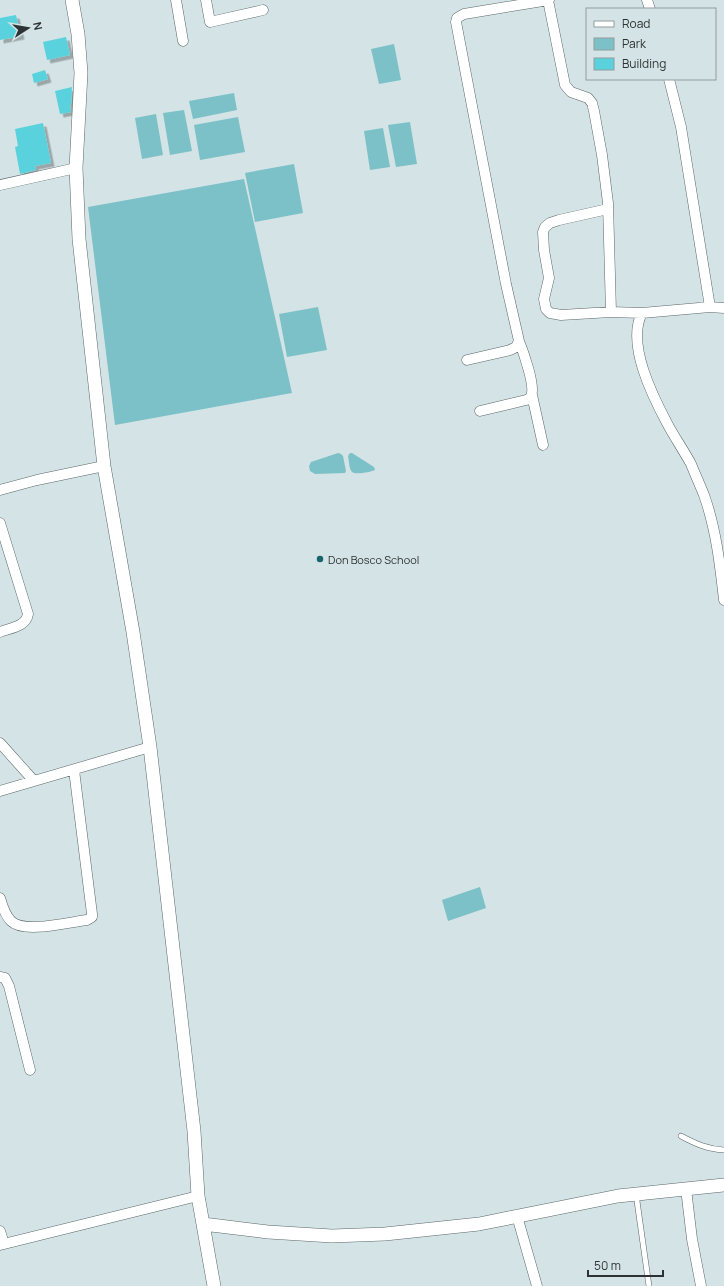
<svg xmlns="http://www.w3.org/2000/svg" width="724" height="1286" viewBox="0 0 724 1286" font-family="Manrope,sans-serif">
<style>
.green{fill:#7cc1c8}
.building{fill:#5ad2dd;filter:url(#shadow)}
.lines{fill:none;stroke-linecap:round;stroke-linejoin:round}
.service-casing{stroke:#5a6768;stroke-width:6}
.minor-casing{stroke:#5a6768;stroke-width:11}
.tertiary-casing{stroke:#5a6768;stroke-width:14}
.service{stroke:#fff;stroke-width:5}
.minor{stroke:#fff;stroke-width:10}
.tertiary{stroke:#fff;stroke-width:13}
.poi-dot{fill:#17656b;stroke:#d4e3e5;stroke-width:1.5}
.labels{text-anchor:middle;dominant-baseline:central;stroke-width:3;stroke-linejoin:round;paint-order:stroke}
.poi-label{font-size:11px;fill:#2d3334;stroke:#d4e3e5;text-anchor:start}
</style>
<defs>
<filter id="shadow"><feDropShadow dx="3.5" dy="3.5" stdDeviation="0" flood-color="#0004"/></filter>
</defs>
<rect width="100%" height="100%" fill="#d4e3e5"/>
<path class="green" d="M394 44 401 80 379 84 371 49Z
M234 93 237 110 193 119 189 101Z
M184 110 192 151 170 155 163 113Z
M156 114 163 155 142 159 135 118Z
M238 117 245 152 200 160 194 125Z
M410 122 417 164 396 167 388 125Z
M383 128 390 167 370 170 364 131Z
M294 164 303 213 255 222 245 173Z
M244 179 292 393 115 425 88 207Z
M318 307 327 350 287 357 279 314Z
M338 453 341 454 343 456 346 471 345 473 315 474 310 471 309 466 311 462Z
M350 453H352L374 467 375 470C371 472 355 475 352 472 349 469 349 460 348 456Z
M480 887 486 908 448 921 442 900Z"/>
<path class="building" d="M16 15 21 36 0 40V18Z
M66 37 70 55 47 60 43 42Z
M45 70 48 79 34 83 32 74Z
M72 87 71 104 70 105 71 112 60 114 55 91Z
M43 123 51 163 35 166 36 170 20 174 15 147 18 146 15 129Z"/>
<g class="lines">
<g class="service-casing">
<path id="service" d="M681 1136C696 1144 707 1149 724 1150
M636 1194 649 1286"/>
</g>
<g class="minor-casing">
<path id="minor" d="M176 0 183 41
M206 0 210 22 263 10
M548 0 565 85 571 92 588 98 592 103 594 111 602 155 608 203 611 312
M647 0 650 9
M669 79 681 127 710 307
M0 185 76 168
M608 209 559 220 550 223 545 227 543 232 544 250 549 278 544 299 546 309 550 313 561 315 611 312 642 313 710 307 724 308
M642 313C626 344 653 397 668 425 675 438 684 451 691 464 695 474 700 485 704 495 716 529 720 564 724 600
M467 360 510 350 516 347 519 341 506 284 456 22 457 18 464 14 549 0
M532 395 543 445
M480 411 526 400C529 399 530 399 531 396 536 387 523 351 519 341
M0 490 37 480 104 466
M0 523 28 614C26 627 10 628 0 632
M0 743 34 781
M0 791 150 747
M0 898C2 905 5 915 11 921 24 934 69 922 87 920L92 917V914L74 770
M0 977 5 978 9 986 30 1070
M686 1189 692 1239 701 1286
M517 1216 537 1286
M0 1231 4 1244
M0 1245 198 1196"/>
</g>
<g class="tertiary-casing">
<path id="tertiary" d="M72 0 78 34 81 73 76 168 79 239 104 466 133 632 150 747 194 1131 198 1196 214 1286
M203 1224 268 1232 332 1236 385 1234 479 1224 618 1196 724 1185"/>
</g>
<use href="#service" class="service"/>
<use href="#minor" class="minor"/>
<use href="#tertiary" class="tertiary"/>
</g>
<circle class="poi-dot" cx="320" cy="559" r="4"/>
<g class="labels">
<g class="poi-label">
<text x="328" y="559">Don Bosco School</text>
</g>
</g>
<rect x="586" y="8" width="130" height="72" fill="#d4e3e5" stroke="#919d9e"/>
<rect x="594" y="21" width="20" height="6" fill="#ffffff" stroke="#919d9e"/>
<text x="622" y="28" font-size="12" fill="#2d3334">Road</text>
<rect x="594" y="38" width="20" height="12" fill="#7cc1c8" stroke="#919d9e"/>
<text x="622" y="48" font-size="12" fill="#2d3334">Park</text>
<rect x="594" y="58" width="20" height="12" fill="#5ad2dd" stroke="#919d9e"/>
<text x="622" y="68" font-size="12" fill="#2d3334">Building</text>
<g transform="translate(28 28) rotate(78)" stroke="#d4e3e5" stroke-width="3" paint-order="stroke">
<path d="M0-3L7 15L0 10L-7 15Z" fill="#2d3334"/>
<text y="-6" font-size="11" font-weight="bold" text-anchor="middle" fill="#2d3334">N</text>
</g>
<path d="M588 1270v6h75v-6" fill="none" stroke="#2d3334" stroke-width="2"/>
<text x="594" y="1270" font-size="12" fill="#2d3334" stroke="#d4e3e5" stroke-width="3" paint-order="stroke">50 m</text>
</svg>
